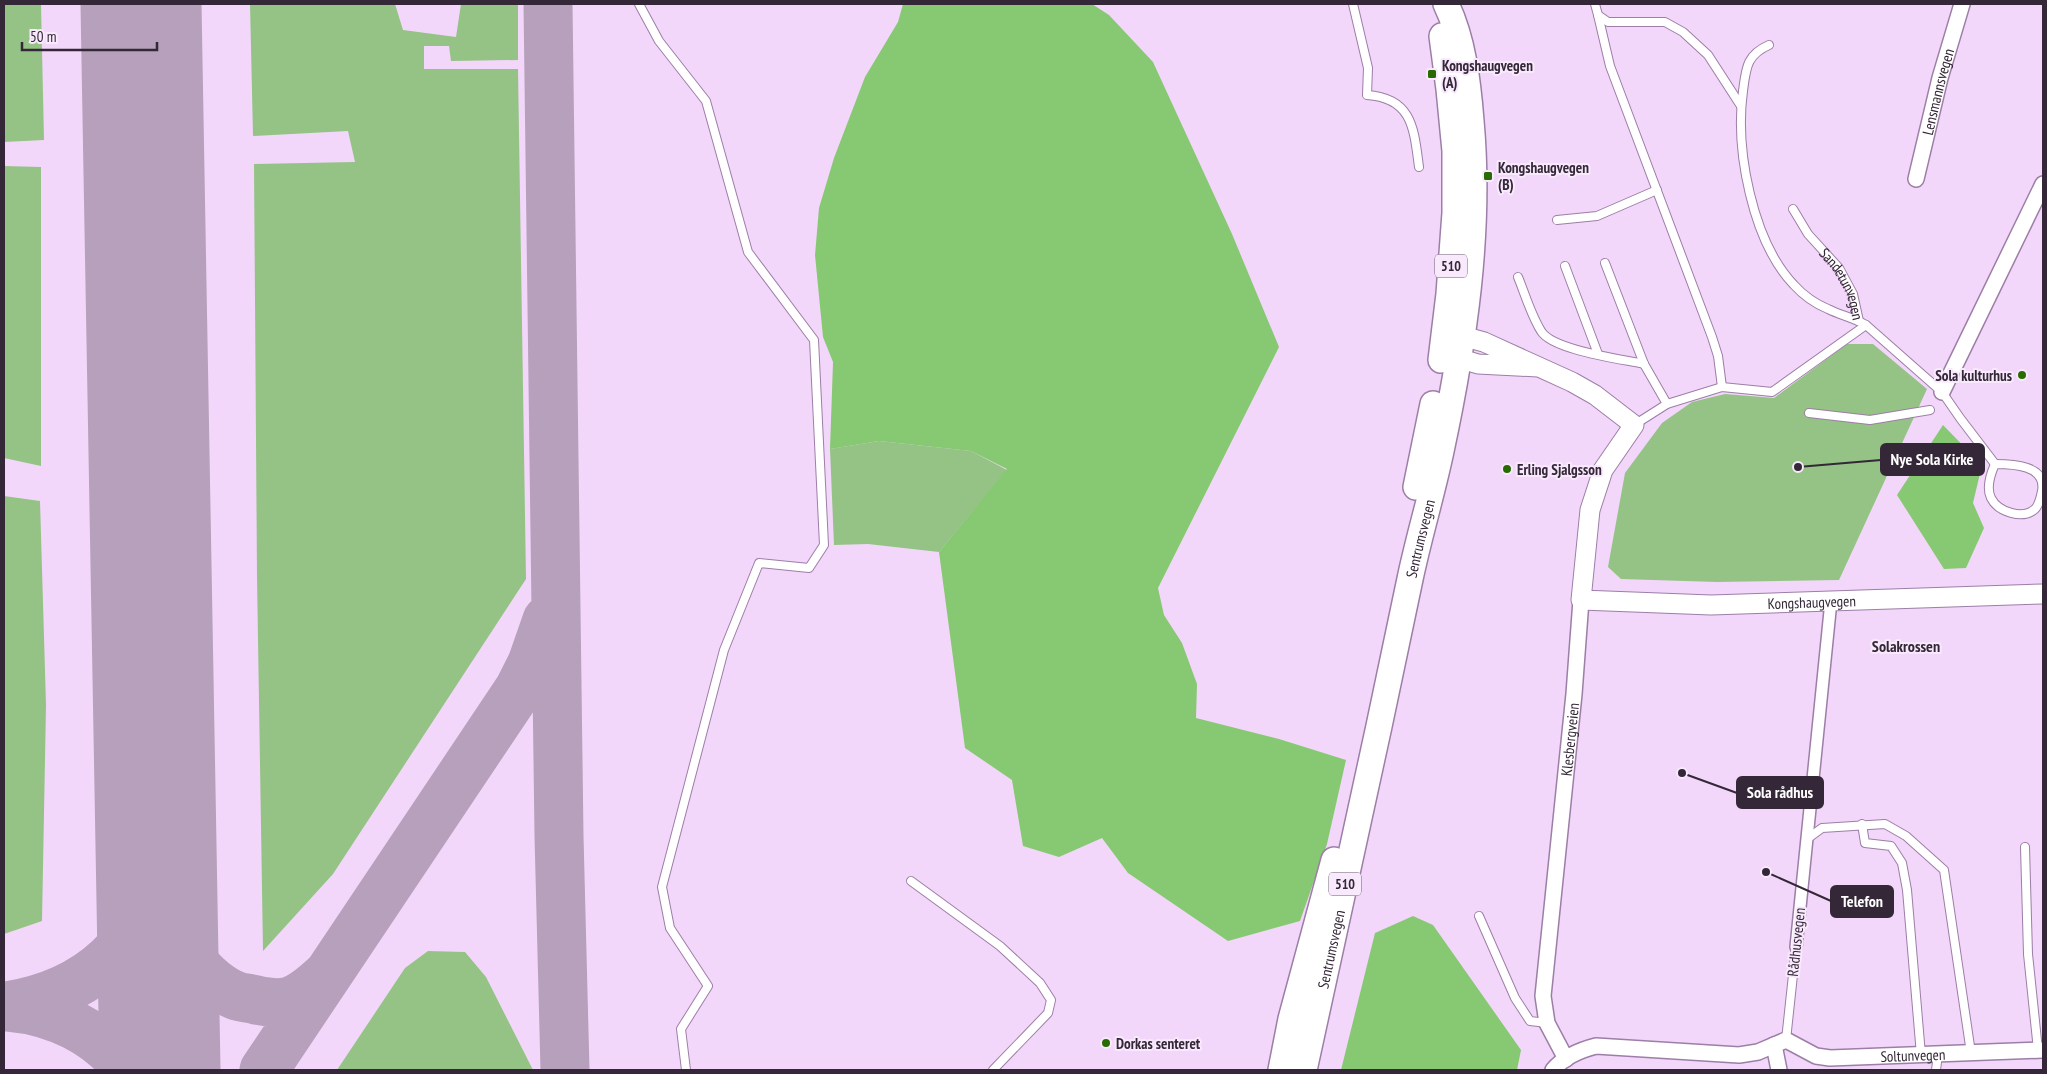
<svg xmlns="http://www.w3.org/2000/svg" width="2047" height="1074" viewBox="0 0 2047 1074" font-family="'PT Sans Narrow',sans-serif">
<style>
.green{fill:#94c385}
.forest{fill:#87c872}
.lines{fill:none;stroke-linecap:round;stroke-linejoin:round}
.taxiway{stroke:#b6a0bc;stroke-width:49}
.runway{stroke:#b6a0bc;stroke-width:121}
.service-casing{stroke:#9d7ea6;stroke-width:10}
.pedestrian-casing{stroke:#9d7ea6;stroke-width:14}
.minor-casing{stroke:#9d7ea6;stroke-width:18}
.tertiary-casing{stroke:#9d7ea6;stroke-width:21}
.primary-casing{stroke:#9d7ea6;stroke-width:28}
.service{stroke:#fff;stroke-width:8}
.pedestrian{stroke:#fff;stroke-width:11}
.minor{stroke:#fff;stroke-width:15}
.tertiary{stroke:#fff;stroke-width:19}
.primary{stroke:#fff;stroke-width:25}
.poi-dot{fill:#286b02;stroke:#f8eafc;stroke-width:2}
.labels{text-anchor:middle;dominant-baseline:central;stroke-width:4;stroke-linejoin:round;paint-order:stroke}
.shield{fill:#f8eafc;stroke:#6f6272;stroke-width:1}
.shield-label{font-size:14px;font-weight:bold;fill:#342737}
.poi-label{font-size:15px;font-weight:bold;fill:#342737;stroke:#f8eafc;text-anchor:start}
.street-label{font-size:15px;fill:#342737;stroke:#f8eafc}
.neighbourhood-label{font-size:16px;font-weight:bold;fill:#342737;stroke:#f8eafc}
.leader{fill:none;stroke:#342737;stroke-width:2}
.callout-dot{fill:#342737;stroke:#f8eafc;stroke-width:2}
.callout{fill:#342737;stroke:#342737;stroke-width:2}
.callout-label{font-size:16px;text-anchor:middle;font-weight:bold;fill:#fff}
</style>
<rect width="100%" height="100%" fill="#f2d7fa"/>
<path class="green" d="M4 4H41L44 140 4 142Z
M250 4H395L403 30 456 37 461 4H518V60L451 61 449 46H424V69H518L526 579 333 874 263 951 257 576 254 164 355 162 348 131 253 136Z
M4 166 41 167V466L4 458Z
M1847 344H1873L1927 389 1839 580 1717 582 1621 579 1608 567 1625 473 1662 423 1692 402 1725 394 1774 398Z
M879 441 971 451 1007 470 939 552 868 544 834 545 830 449Z
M4 496 40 501 46 705 42 921 4 934Z
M428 951 465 952 486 977 533 1070H337L405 968Z"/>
<path class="forest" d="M903 4H1092L1109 15 1153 62 1232 234 1279 347 1158 588 1164 615 1182 643 1197 684 1196 718 1279 739 1346 760 1327 844 1300 921 1228 941 1128 873 1102 838 1059 857 1023 846 1012 780 965 748 939 552 1007 469 971 451 879 441 830 449 833 362 823 337 815 255 819 208 834 158 865 77 898 22Z
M1943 425 1982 465 1973 503 1984 528 1966 568 1944 569 1897 495Z
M1413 916 1433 925 1521 1050 1517 1070H1341L1375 933Z"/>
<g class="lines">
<path class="taxiway" d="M548 4 559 836 565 1070
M157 909C175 939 202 983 237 996 243 998 250 998 256 1000 265 1002 280 1004 290 1001 305 996 316 985 327 975
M7 1006C88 993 149 943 156 857
M8 1007C55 1011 99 1032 128 1070
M264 1070 519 689 532 663 547 620"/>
<path class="runway" d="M141 4 160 1070"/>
<g class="service-casing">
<g id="service">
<path d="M639 4 659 41 706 101 748 252 814 340 824 545 809 568 759 563 724 650 662 887 670 928 708 986 681 1029 686 1070"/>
<path d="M1353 4 1368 68 1367 95C1413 98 1414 130 1419 167"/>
<path d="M1595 4 1598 15 1608 22H1665L1683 32 1708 55 1741 106"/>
<path d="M1598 15 1610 66 1712 337 1718 356 1722 387"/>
<path d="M1769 45C1746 55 1746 69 1743 91 1735 149 1752 241 1794 285 1803 295 1816 304 1828 309 1840 315 1854 318 1866 325L1942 392 1960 418 1995 464"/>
<path id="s1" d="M1793 209 1808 234 1839 268 1853 294 1859 321"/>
<path d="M1557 220 1597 216 1657 190"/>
<path d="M1605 263 1644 364 1667 404 1634 425"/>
<path d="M1565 266 1598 354"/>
<path d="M1518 277C1525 294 1531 315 1541 331 1552 350 1621 359 1644 364"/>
<path d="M1667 404 1722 387 1772 392 1866 325"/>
<path d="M1809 413 1870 420 1930 410"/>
<path d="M1995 464C2012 464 2047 465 2042 491 2041 496 2039 505 2035 509 2023 520 1998 512 1991 498 1986 488 1991 473 1995 464Z"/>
<path d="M1862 824 1865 843 1891 846 1902 863 1907 890 1921 1055"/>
<path d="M1807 839 1822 828 1885 824 1906 836 1944 870 1971 1053"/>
<path d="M2025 847 2028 954 2038 1050"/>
<path d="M911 881 1000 946 1040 983 1051 1000 1048 1013 993 1070"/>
<path d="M1479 916 1515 998 1530 1021 1547 1023"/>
<path d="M1786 1040 1796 947"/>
<path d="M1936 1070 1938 1054"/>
</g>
</g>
<g class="pedestrian-casing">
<path id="pedestrian" d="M1796 947 1831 601"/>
</g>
<g class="minor-casing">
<g id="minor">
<path id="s2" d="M1916 179 1940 78 1962 4"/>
<path d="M1942 392 2043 184"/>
<path d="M1774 1045 1779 1070"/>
<path id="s3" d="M1566 1059 1547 1023 1543 996 1574 694 1581 600"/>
<path id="s4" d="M1553 1070C1563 1058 1580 1050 1596 1046L1739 1055 1758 1052 1786 1040 1816 1056 1830 1058 2043 1050"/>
</g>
</g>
<g class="tertiary-casing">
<g id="tertiary">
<path id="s5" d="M1538 367 1478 364 1458 358 1443 342 1462 336 1484 342 1572 382 1595 395 1634 425 1603 470 1590 510 1581 600 1711 605 2043 594"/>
</g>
</g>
<g class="primary-casing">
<g id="primary">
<path d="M1441 360 1449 294 1455 213V151L1449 89 1442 36"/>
<path d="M1416 487 1433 404"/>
<path d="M1281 1070 1291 1019 1334 860"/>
<path id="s6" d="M1304 1070C1340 907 1376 743 1410 579 1419 536 1432 494 1441 451 1464 343 1481 231 1471 121 1468 82 1463 39 1446 4"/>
</g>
</g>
<use href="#service" class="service"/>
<use href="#pedestrian" class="pedestrian"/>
<use href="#minor" class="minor"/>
<use href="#tertiary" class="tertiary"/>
<use href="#primary" class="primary"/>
</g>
<g class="poi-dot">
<rect x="1427" y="69" width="10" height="10" rx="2.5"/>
<rect x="1483" y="171" width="10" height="10" rx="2.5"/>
<circle cx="2022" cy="375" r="5"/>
<circle cx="1507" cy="469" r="5"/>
<circle cx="1106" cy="1043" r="5"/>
</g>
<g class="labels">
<g class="shield">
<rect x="1435" y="254.5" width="32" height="23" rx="4"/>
<rect x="1329" y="872.5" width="32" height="23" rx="4"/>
</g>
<g class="shield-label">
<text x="1451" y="266">510</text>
<text x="1345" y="884">510</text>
</g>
<g class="poi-label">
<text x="1442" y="65">Kongshaugvegen<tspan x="1442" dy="17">(A)</tspan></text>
<text x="1498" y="167">Kongshaugvegen<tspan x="1498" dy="17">(B)</tspan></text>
<text x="2012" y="375" text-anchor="end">Sola kulturhus</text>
<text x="1517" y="469">Erling Sjalgsson</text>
<text x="1116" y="1043">Dorkas senteret</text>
</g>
<g class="street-label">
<text stroke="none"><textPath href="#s2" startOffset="90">Lensmannsvegen</textPath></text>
<text stroke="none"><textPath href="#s1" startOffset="91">Sandetunvegen</textPath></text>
<text stroke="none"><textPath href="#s6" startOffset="544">Sentrumsvegen</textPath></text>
<text stroke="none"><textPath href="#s5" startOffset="736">Kongshaugvegen</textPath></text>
<text stroke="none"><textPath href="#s3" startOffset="326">Klesbergveien</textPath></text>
<text transform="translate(1796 942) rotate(-84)">Rådhusvegen</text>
<text stroke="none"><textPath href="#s6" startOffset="124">Sentrumsvegen</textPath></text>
<text stroke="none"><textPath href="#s4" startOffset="374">Soltunvegen</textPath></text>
</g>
<g class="neighbourhood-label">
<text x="1906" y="646">Solakrossen</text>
</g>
</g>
<path class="leader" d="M1798 467L1881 460M1682 773L1737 793M1766 872L1831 901"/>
<g class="callout-dot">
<circle cx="1798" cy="467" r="5"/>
<circle cx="1682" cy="773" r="5"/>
<circle cx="1766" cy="872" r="5"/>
</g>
<g class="callout">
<rect x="1881" y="444" width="103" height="31" rx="5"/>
<rect x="1737" y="777" width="86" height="31" rx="5"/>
<rect x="1831" y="886" width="62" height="31" rx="5"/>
</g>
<g class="callout-label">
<text x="1932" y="465">Nye Sola Kirke</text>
<text x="1780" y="798">Sola rådhus</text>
<text x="1862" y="907">Telefon</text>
</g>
<rect width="2047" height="1074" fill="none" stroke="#342737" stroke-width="10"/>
<path d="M22 42v8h135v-8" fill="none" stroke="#342737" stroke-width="2.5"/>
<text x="30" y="42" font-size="15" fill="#342737" stroke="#f8eafc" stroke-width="4" paint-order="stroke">50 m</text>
</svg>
